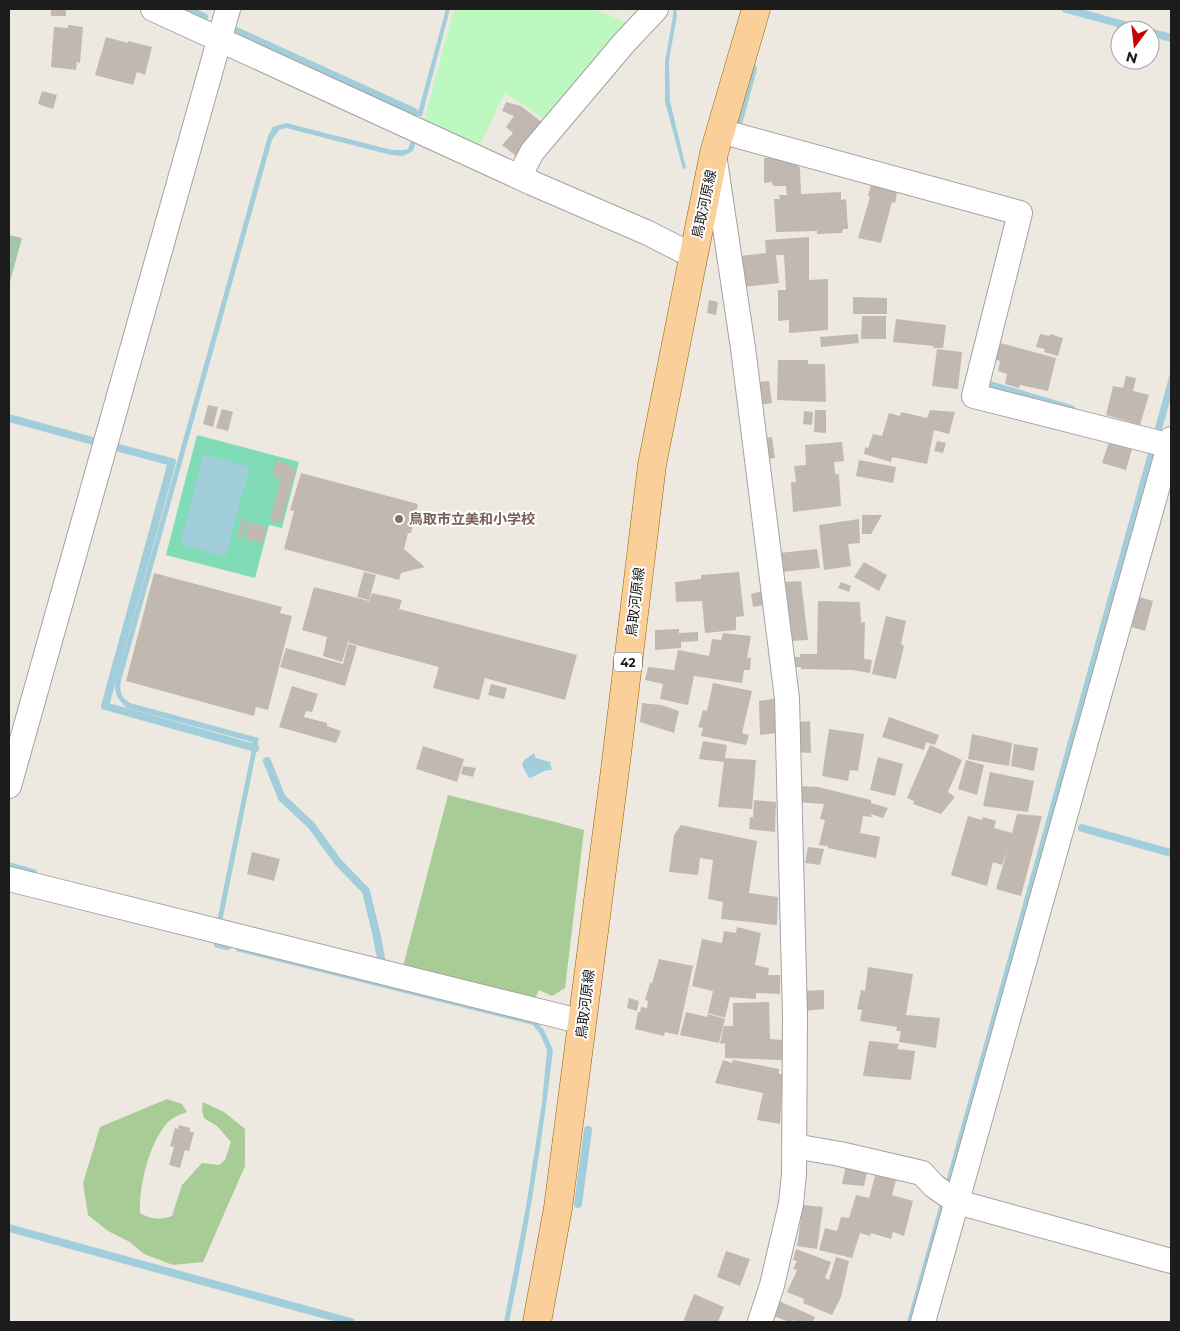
<svg xmlns="http://www.w3.org/2000/svg" width="1180" height="1331" viewBox="0 0 1180 1331" font-family="Montserrat,'Noto Sans JP',sans-serif">
<style>
.forest{fill:#a7cc96}
.cemetery{fill:#a3c6a7}
.park{fill:#bdf8c1}
.pitch{fill:#7fdcb7}
.water{fill:#a2cedb}
.lines{fill:none;stroke-linecap:round;stroke-linejoin:round}
.stream{stroke:#a2cedb;stroke-width:8}
.building{fill:#c1b8b1}
.street-casing{stroke:#a3a3a3;stroke-width:26}
.primary-casing{stroke:#916002;stroke-width:29}
.street{stroke:#fff;stroke-width:24}
.primary{stroke:#facf99;stroke-width:28}
.education-dot{fill:#8d6e63;stroke:#fff;stroke-width:2}
.labels{text-anchor:middle;dominant-baseline:central;stroke-width:4;stroke-linejoin:round;paint-order:stroke}
.shield{fill:#fff;stroke:#606060;stroke-width:1}
.shield-label{font-size:12px;font-weight:bold;fill:#1c1c1c}
.street-label{font-size:14px;fill:#1c1c1c;stroke:#fff}
.education-label{font-size:14px;font-weight:bold;fill:#785e54;stroke:#fff;text-anchor:start}
</style>
<rect width="100%" height="100%" fill="#ede9e1"/>
<path class="forest" d="M448 795 559 823 584 830 565 988 552 996 539 990 534 1001 402 970Z
M167 1099 182 1104 187 1112C178 1115 169 1119 164 1127 148 1148 139 1187 140 1213 152 1220 159 1220 172 1216L182 1185 202 1163 219 1165 225 1160 231 1142 217 1126 204 1118 202 1110 203 1102 224 1112 245 1129V1166L203 1262 173 1265 144 1254 130 1242 108 1231 88 1215 83 1183 100 1127Z"/>
<path class="cemetery" d="M9 235 22 238 9 285Z"/>
<path class="park" d="M455 9H593L634 25 549 122 505 93 480 145 424 121 450 23Z"/>
<path class="pitch" d="M197 435 299 462 282 528 269 525 255 578 166 555Z"/>
<path class="water" d="M446 9H450L422 116H417Z
M673 9H676L677 16 669 60 670 101 686 168 683 169 665 102V61L673 16Z
M286 123 392 150H404L408 149 411 141 416 142 413 151 403 156 391 155 286 128 279 130 272 140 121 681C119 692 121 697 130 703L259 738 222 922 217 921 253 744 252 742 127 708C118 700 115 695 115 684L268 136 273 127Z
M1171 370V397L914 1322H907Z
M203 454 250 467 225 557 180 544Z
M534 753 536 758 550 762 552 770C540 770 536 777 529 778L522 765 524 760Z
M237 947 536 1021 544 1030 553 1050C542 1142 528 1232 509 1322H504L526 1207 542 1103 547 1050 540 1034 533 1025 236 951Z"/>
<g class="lines">
<path class="stream" d="M187 9 204 17
M1066 9 1143 30
M236 31 414 112
M1150 32 1171 38
M738 124 753 69
M984 380 983 383 1071 409
M9 418 93 441
M111 446 172 462 105 706 255 748
M267 761 282 798 311 825 338 862 366 891 377 937 382 964
M1082 828 1171 853
M9 866 33 873
M218 944 227 946
M578 1204 588 1130
M9 1228 351 1322"/>
</g>
<path class="building" d="M51 9H66V16H51Z
M68 25 83 27 80 63 77 62 76 70 51 67 54 27 68 28Z
M106 37 128 43V41L152 47 145 75 137 72 133 85 95 75Z
M42 91 57 95 53 109 38 104Z
M506 102 521 106 543 123 516 156 502 145 513 133 506 127 514 116 502 111Z
M764 158H785V162L797 161 798 167H800L801 194 841 192V200L846 199 848 229H843L842 233 817 234V231L776 232 774 199H780L779 195H787L786 186H773L772 182 764 183Z
M872 181 898 188 895 203 892 202 881 243 858 238 870 197 868 196Z
M809 237V280L828 279V330L789 333V320L778 321V290H786L784 255H776L779 283 744 287 740 256 766 253 765 240Z
M853 297 887 298V314H853Z
M709 300 718 302 716 315 707 313Z
M862 316H886V339H861Z
M896 319 946 325 943 348H933L934 346 893 342Z
M858 334 859 343 821 347 820 337Z
M1040 334 1050 336V334L1063 338 1058 356 1044 352 1045 349 1036 347Z
M997 342 1056 358 1048 391 1020 385 1019 388 1005 384 1007 374 998 371 1000 361 992 358Z
M937 349 962 352 958 389 932 386Z
M778 360H808V364H825L826 402 777 400Z
M1126 376 1136 378 1133 391 1149 395 1140 425 1106 415 1113 386 1123 388Z
M769 381 772 403 759 405 756 382Z
M208 405 218 407 213 427 203 424Z
M222 409 233 412 228 431 216 428Z
M815 410H826V433L814 432Z
M930 410 955 412 949 434 934 430 927 464 892 457 891 462 864 454 865 447 868 448 873 434 882 436 889 413 900 416 901 412 927 418Z
M804 411 813 412 812 425 803 424Z
M772 437 775 458 766 459 763 438Z
M937 441 946 443 943 453 934 451Z
M842 442 844 461 834 462 835 474H839L841 506 793 512 791 482H796L794 466 806 465 805 445Z
M1109 442 1132 449 1126 470 1102 463Z
M859 460 896 467 893 483 856 476Z
M276 461 289 464 288 466 296 469 281 523 270 520 281 478 272 476Z
M301 473 418 504 411 533H408L404 549 425 567 401 573 399 580 284 549 294 511 290 510Z
M862 515H882L871 534H862Z
M242 519 247 520 242 538 237 536Z
M859 519 860 543 848 544 851 566 824 570 819 525Z
M249 522 267 527 262 543 245 538Z
M817 549 820 568 781 572 779 553Z
M864 562 887 575 879 591 854 577Z
M364 572 376 575 369 600 357 597Z
M739 572 744 616 736 617V630L705 633 702 601 676 602 675 582 701 579V575Z
M154 573 282 607 280 613 292 616 268 710 256 707 254 716 126 681Z
M801 581 808 640 790 641 783 582Z
M841 582 851 586 849 592 838 588Z
M314 587 369 601 372 593 402 600 399 609 577 655 565 700 485 678 479 700 433 688 439 667 349 643V639L342 662 323 656 327 637 302 630Z
M763 591 764 605 753 607 751 594Z
M1136 596 1153 601 1145 631 1128 626Z
M818 601 860 602 861 623 865 622 864 659 872 660 870 673 852 670 801 669V667H792L791 657H800V654H817Z
M886 616 906 621 901 644 904 646 896 679 872 674Z
M679 629V633L698 632V641L681 642V648L655 650V630Z
M723 633 751 636 747 658H751L750 670H744L742 683 694 676 688 705 660 699 663 684 645 680 648 667 674 670 678 650 709 656 712 639 721 640Z
M348 644 357 646 345 686 280 667 286 648 343 664Z
M713 683 752 691 742 733 749 735 746 745 701 736 703 728 698 727 703 710 707 711Z
M491 684 507 688 504 699 488 695Z
M292 686 318 694 312 712 306 711 304 717 327 723V726L341 731 336 743 279 727Z
M774 699 776 733 760 735 759 701Z
M642 703 661 705 679 711 674 733 640 722Z
M889 717 939 735 935 745 926 742 924 750 882 737Z
M810 721 811 753 796 752V722Z
M829 729 864 734 858 771 850 770 848 781 822 776Z
M972 734 1012 743 1009 766 968 759Z
M703 741 727 745 725 758 756 760 752 809 718 807 724 762 699 759Z
M1014 744 1038 748 1034 771 1011 766Z
M930 745 962 760 948 792 955 797 941 814 913 804 914 801 907 798Z
M423 746 464 759 457 782 416 769Z
M878 757 903 764 895 796 870 790Z
M966 760 984 765 977 795 958 789Z
M463 766 476 768 473 777 461 774Z
M990 772 1034 781 1028 812 983 806Z
M798 786 818 787 871 800V803L888 808 883 818 871 814 872 817 863 816 860 833 880 837 876 858 828 848V846L819 845 825 820 820 819 824 804 796 802Z
M754 800 776 802 775 832 749 829 750 817H753Z
M1017 814 1042 816 1021 896 996 889 1008 848 1002 865 993 862 987 886 951 875 968 816 982 820 983 817 996 821 994 828 1012 833Z
M681 825 757 841 749 893 778 897 777 925 721 919 723 902 708 899 713 860 700 858 698 875 669 872 674 835Z
M808 847 824 849 820 865 805 863Z
M252 852 280 859 274 881 247 874Z
M737 927 761 933 755 965 769 968 768 975H780V994L756 993V999L730 997 725 1018 708 1013 713 991 692 986 702 939 722 943 724 931 736 933Z
M659 959 693 966 678 1035 665 1032 664 1036 635 1029 638 1012H640L641 1007 647 1008 648 1001 645 1000 650 983H652Z
M868 967 913 974 906 1015 940 1018 936 1048 899 1042 901 1031H896L897 1027 860 1021 862 1010 857 1009 861 990 865 991Z
M824 990V1009L804 1011 803 991Z
M629 998 639 1001 637 1011 627 1008Z
M769 1002 770 1039 782 1040V1060L725 1058V1043L720 1044 724 1026H733V1003Z
M686 1012 707 1017 708 1014 725 1019 719 1043 680 1035Z
M869 1041 899 1044 897 1049 915 1051 911 1080 863 1076Z
M723 1060 732 1063 733 1060 779 1069V1074H783L780 1124 757 1120 763 1093 715 1083Z
M179 1125 190 1128V1132H194L189 1151 185 1150 180 1168 169 1165 174 1147 170 1146 175 1128 178 1129Z
M846 1165 868 1167 864 1186 842 1184Z
M877 1169 898 1173 892 1195 913 1201 904 1236 893 1232 891 1239 871 1233 870 1236 860 1233 852 1258 819 1250 825 1228 837 1231 841 1217 849 1218 856 1195 869 1198Z
M803 1205 823 1207 817 1249 797 1246Z
M796 1249 831 1262 825 1278 829 1280 836 1257 849 1261 841 1297 832 1315 803 1303 804 1299 787 1292 797 1270 793 1269 797 1261 793 1260Z
M726 1251 750 1259 740 1286 717 1277Z
M694 1294 724 1307 718 1322H683Z
M779 1301 815 1317 813 1322H797L793 1320 792 1322H789L774 1316Z"/>
<g class="lines">
<g class="street-casing">
<path id="street" d="M153 9 532 183 648 233 693 256
M720 131 1020 213 974 396 1171 446
M715 161 743 348 787 698 795 1016 794 1174 791 1204 772 1285 760 1322
M519 177 532 152 624 43 656 9
M9 786 228 9
M9 879 583 1022
M794 1146 840 1154 922 1173 934 1186 957 1202 1171 1261
M923 1322 1171 439"/>
</g>
<g class="primary-casing">
<path id="primary" d="M537 1322 558 1208 615 770 652 465 714 153 756 9"/>
</g>
<use href="#street" class="street"/>
<use href="#primary" class="primary"/>
</g>
<circle class="education-dot" cx="399" cy="519" r="5"/>
<g class="labels">
<rect class="shield" x="614" y="652.5" width="28" height="19" rx="4"/>
<g class="shield-label">
<text x="628" y="662">42</text>
</g>
<g class="street-label">
<text transform="translate(704 204) rotate(-78)">鳥取河原線</text>
<text transform="translate(635 602) rotate(-83)">鳥取河原線</text>
<text transform="translate(585 1004) rotate(-83)">鳥取河原線</text>
</g>
<g class="education-label">
<text x="409" y="519">鳥取市立美和小学校</text>
</g>
</g>
<rect width="1180" height="1331" fill="none" stroke="#1c1c1c" stroke-width="20"/>
<g transform="translate(1135 45) rotate(195)"><circle r="24" fill="#ffffff" stroke="#a4a4a4"/>
<path d="M0-4L9 19L0 12L-9 19Z" fill="#c40305"/>
<text y="-8" font-size="14" font-weight="bold" text-anchor="middle" fill="#1c1c1c">N</text>
</g>
</svg>
